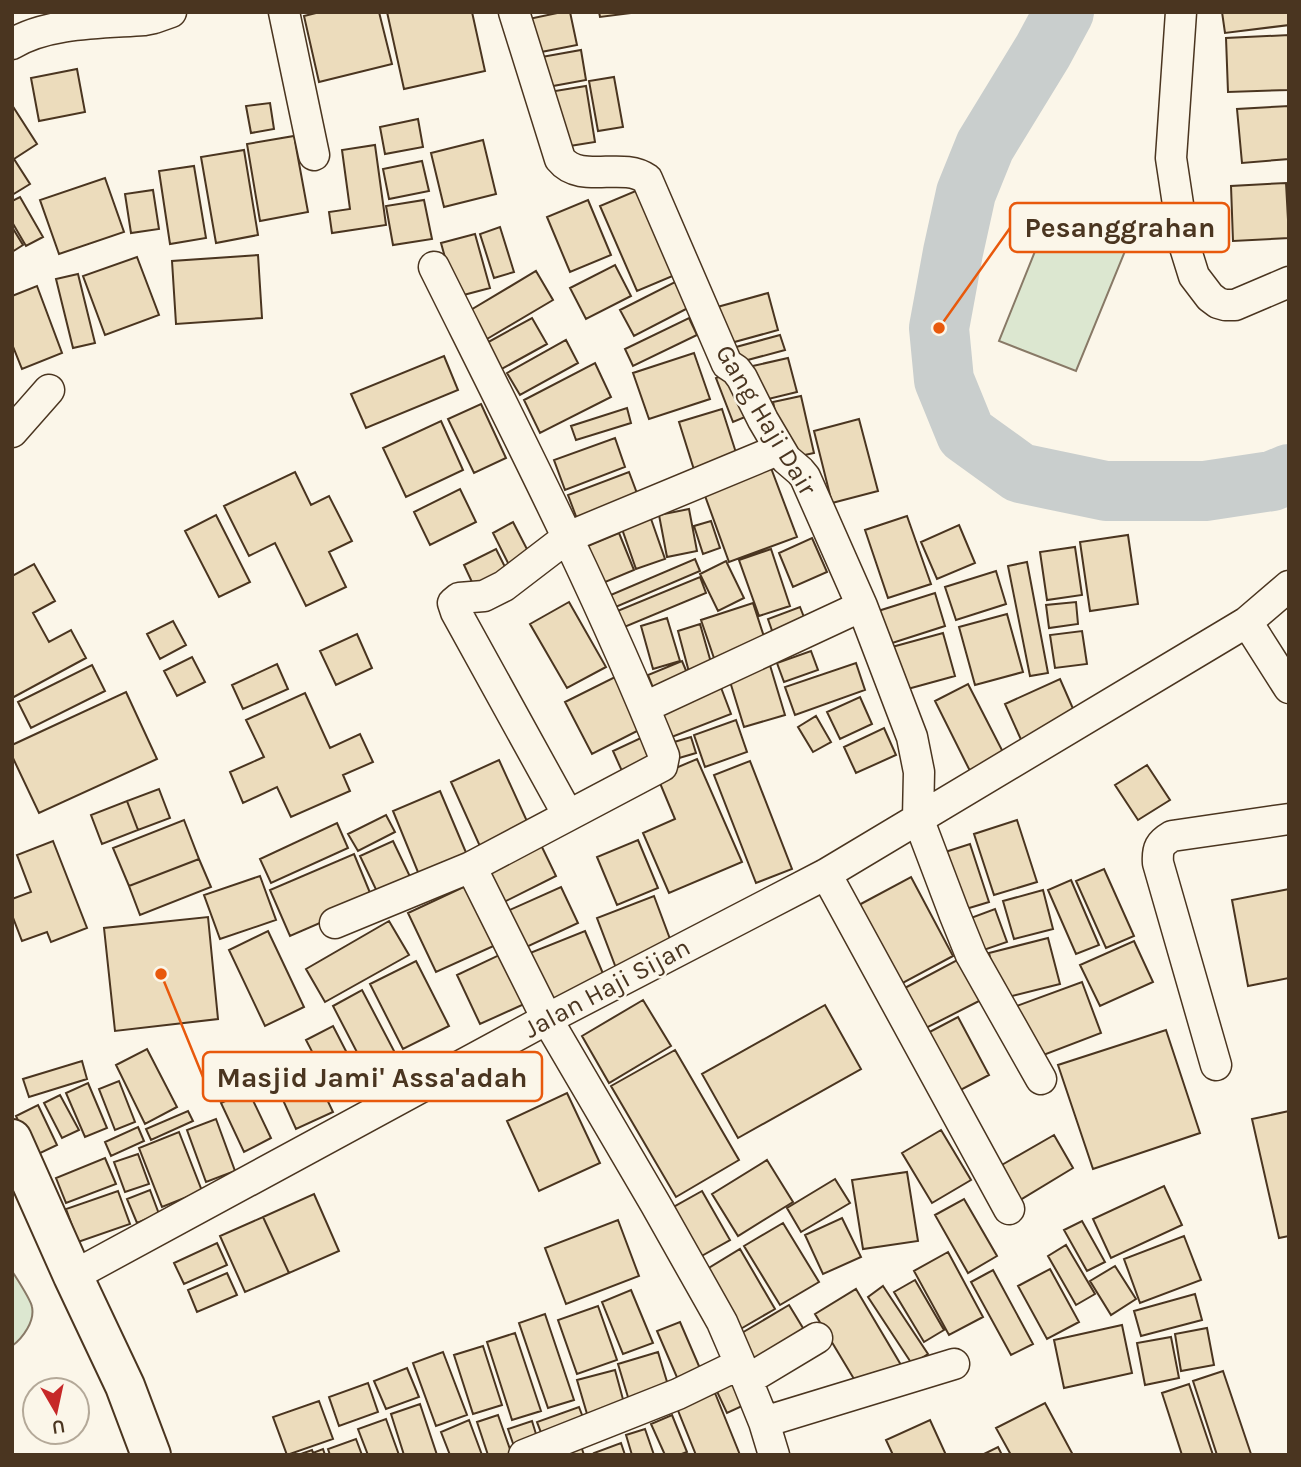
<svg xmlns="http://www.w3.org/2000/svg" width="1301" height="1467" viewBox="0 0 1301 1467" font-family="Karla,sans-serif">
<style>
.green{fill:#dce7d0;stroke:#887966;stroke-width:2}
.lines{fill:none;stroke-linecap:round;stroke-linejoin:round}
.river{stroke:#c9cecd;stroke-width:60}
.building{fill:#ecdcbc;stroke:#4a3520;stroke-width:2}
.minor-casing{stroke:#4a3520;stroke-width:33}
.secondary-casing{stroke:#4a3520;stroke-width:42}
.minor{stroke:#fbf6e9;stroke-width:30}
.secondary{stroke:#fbf6e9;stroke-width:38}
.labels{text-anchor:middle;dominant-baseline:central;stroke-width:5;stroke-linejoin:round;paint-order:stroke}
.street-label{font-size:26px;fill:#4a3520;stroke:#fbf6e9}
.leader{fill:none;stroke:#e8590c;stroke-width:2.5}
.callout-dot{fill:#e8590c;stroke:#fbf6e9;stroke-width:2.5}
.callout{fill:#fbf6e9;stroke:#e8590c;stroke-width:2.5}
.callout-label{font-size:28px;text-anchor:middle;font-weight:bold;fill:#4a3520}
</style>
<rect width="100%" height="100%" fill="#fbf6e9"/>
<path class="green" d="M1054 204 1132 234 1076 371 999 341Z
M12 1271C17 1279 31 1300 32 1307 35 1321 23 1338 12 1346Z"/>
<g class="lines">
<path class="river" d="M1064 12 1043 51 985 146 966 193 953 252 939 328 944 380 966 434 1020 473 1106 491H1205L1272 481 1289 474"/>
</g>
<path class="building" d="M320 12H379L392 64 319 82 304 16Z
M387 12H472L485 71 404 89Z
M562 12H570L577 45 531 54 524 20Z
M599 12H639L600 17Z
M1222 12H1289V25L1225 33Z
M1289 35V90L1228 92 1226 38Z
M581 50 586 80 542 88 536 58Z
M77 69 85 112 39 121 31 78Z
M614 77 623 127 598 131 589 81Z
M586 86 595 142 557 148 549 92Z
M270 103 274 129 251 133 246 106Z
M12 105 37 144 14 159 30 184 12 195Z
M1289 106V159L1242 163 1237 109Z
M418 119 423 147 385 154 380 127Z
M294 136 308 212 260 221 247 144Z
M483 140 496 194 444 207 431 153Z
M375 145 386 225 332 233 329 212 350 209 342 150Z
M244 150 258 235 216 243 201 157Z
M422 161 429 191 389 199 383 169Z
M194 166 206 238 170 244 159 171Z
M105 178 124 232 59 254 40 200Z
M1286 183 1289 238 1233 241 1231 186Z
M153 190 159 229 131 233 125 194Z
M638 190 675 275 637 291 600 206Z
M20 197 43 237 26 246 12 222V201Z
M424 200 432 239 393 245 386 206Z
M588 200 611 255 570 272 547 217Z
M12 227 23 245 12 252Z
M500 227 514 272 494 278 480 234Z
M475 234 490 288 456 297 441 243Z
M258 255 262 318 176 324 172 261Z
M137 257 159 315 105 335 83 276Z
M615 265 631 296 586 319 570 288Z
M536 271 553 300 487 339 469 311Z
M78 274 95 343 73 348 56 279Z
M675 282 688 308 634 336 620 310Z
M37 286 62 353 22 369 12 344V296Z
M768 293 778 330 720 346 710 309Z
M532 318 547 344 498 371 483 345Z
M689 318 697 335 633 366 625 349Z
M780 335 785 350 729 365 725 350Z
M566 340 578 363 520 395 507 373Z
M694 353 710 399 649 419 633 373Z
M444 356 458 390 366 428 351 394Z
M788 358 797 392 756 402 748 367Z
M595 363 611 397 540 433 524 400Z
M733 372 750 415 733 422 716 378Z
M801 396 814 453 786 459 773 402Z
M481 404 506 458 474 473 448 419Z
M627 408 631 423 576 440 571 426Z
M722 409 739 462 696 476 679 422Z
M859 419 878 491 832 503 814 431Z
M441 421 463 470 406 497 383 448Z
M615 438 625 467 565 490 554 460Z
M771 468 797 537 729 562 704 493Z
M295 472 311 505 329 496 352 541 329 552 346 587 306 606 275 543 249 556 224 506Z
M629 472 641 504 580 527 568 495Z
M460 489 476 522 430 545 414 512Z
M689 509 697 551 667 557 659 515Z
M216 515 250 582 219 597 185 531Z
M650 516 665 559 636 569 621 526Z
M907 516 931 584 888 598 865 530Z
M711 521 720 548 703 554 694 526Z
M513 522 530 555 509 565 493 533Z
M959 525 975 563 937 579 921 542Z
M619 533 634 570 598 585 583 548Z
M1128 535 1138 604 1090 611 1080 542Z
M812 538 827 572 793 587 779 553Z
M1075 547 1082 595 1047 600 1040 552Z
M496 549 511 579 478 595 464 565Z
M771 549 790 606 759 616 739 560Z
M695 559 700 571 611 609 606 597Z
M726 561 744 598 718 611 700 574Z
M1027 562 1048 673 1030 676 1008 566Z
M34 564 55 601 33 613 49 642 71 630 86 658 12 698V576Z
M996 571 1006 604 956 620 945 587Z
M700 577 706 593 622 628 615 612Z
M935 593 945 626 886 645 875 612Z
M569 602 606 667 567 688 530 624Z
M1076 602 1078 624 1049 628 1046 605Z
M753 603 768 649 717 667 701 620Z
M800 607 809 630 776 642 768 619Z
M1007 614 1023 672 975 685 959 627Z
M667 618 680 661 653 669 641 626Z
M173 621 186 645 160 659 147 634Z
M700 624 712 666 689 672 678 631Z
M1082 631 1087 664 1055 668 1050 635Z
M943 633 955 676 904 690 892 647Z
M357 634 372 668 336 685 320 651Z
M811 651 818 670 784 682 777 663Z
M192 657 205 682 177 696 164 671Z
M682 661 690 680 656 695 648 675Z
M769 662 785 715 744 727 728 675Z
M856 663 865 690 795 715 785 687Z
M277 664 288 689 243 709 232 685Z
M92 665 105 691 31 728 18 702Z
M619 675 645 727 592 754 565 702Z
M1060 679 1078 720 1023 744 1005 704Z
M968 684 1004 754 970 771 935 701Z
M720 685 731 714 664 740 653 712Z
M126 692 157 759 39 813 12 756V745Z
M305 693 330 748 360 734 373 762 343 775 350 791 291 817 277 787 243 803 230 772 264 757 246 720Z
M860 697 872 724 840 739 827 712Z
M816 716 831 742 813 752 798 727Z
M736 720 747 752 705 767 694 735Z
M884 728 896 755 856 773 844 747Z
M645 736 658 765 626 780 613 751Z
M691 737 696 753 669 761 664 745Z
M697 759 742 862 669 893 643 833 675 819 657 776Z
M499 760 531 830 483 853 451 782Z
M750 761 792 869 756 883 714 775Z
M1147 765 1170 800 1138 820 1115 785Z
M159 789 170 818 138 830 127 801Z
M440 791 470 862 422 882 393 811Z
M127 801 138 830 102 844 91 815Z
M386 815 395 832 358 851 348 834Z
M184 820 199 859 129 886 113 848Z
M1017 820 1037 882 994 895 974 834Z
M337 823 348 848 271 883 260 859Z
M638 840 658 888 617 905 597 857Z
M53 841 87 928 51 942 47 932 22 941 12 915V899L31 892 17 855Z
M393 841 414 885 381 900 360 856Z
M540 843 556 876 498 905 482 872Z
M970 844 989 902 956 912 936 855Z
M354 854 373 900 290 936 270 890Z
M199 859 211 887 140 915 129 886Z
M1104 869 1134 936 1106 948 1076 881Z
M260 876 276 920 220 939 204 895Z
M911 877 953 956 899 985 857 906Z
M1071 880 1099 945 1076 954 1048 890Z
M470 884 498 944 436 972 408 913Z
M561 887 578 923 520 950 503 913Z
M1289 889V978L1248 986 1232 900Z
M1043 890 1053 929 1014 939 1003 901Z
M654 896 673 947 616 968 597 918Z
M995 909 1007 942 972 954 960 922Z
M208 917 218 1019 115 1031 104 928Z
M389 921 409 955 325 1002 306 969Z
M268 931 304 1007 265 1026 229 950Z
M585 931 607 983 548 1008 525 955Z
M1048 938 1060 984 1000 999 989 953Z
M1134 941 1153 982 1100 1006 1080 965Z
M510 950 533 1000 480 1024 457 975Z
M961 958 983 999 922 1030 901 990Z
M416 961 449 1026 403 1049 370 984Z
M1082 982 1101 1033 1033 1059 1014 1007Z
M362 990 404 1070 374 1085 333 1006Z
M643 1000 671 1046 609 1083 582 1036Z
M825 1005 861 1069 738 1138 702 1074Z
M958 1017 989 1075 953 1094 922 1036Z
M333 1026 363 1084 336 1098 306 1040Z
M1166 1030 1200 1133 1093 1169 1058 1065Z
M147 1049 177 1107 145 1124 116 1065Z
M675 1050 739 1160 676 1197 611 1086Z
M305 1053 333 1112 296 1129 269 1069Z
M82 1061 87 1079 29 1097 23 1079Z
M119 1081 135 1122 115 1130 99 1089Z
M88 1083 107 1128 85 1137 66 1093Z
M248 1090 271 1138 244 1152 221 1103Z
M567 1093 600 1163 539 1191 507 1121Z
M60 1095 79 1130 62 1138 44 1103Z
M38 1105 57 1145 34 1156 16 1116Z
M188 1111 193 1121 151 1140 146 1129Z
M1289 1111V1236L1279 1238 1252 1119Z
M216 1119 235 1171 206 1182 187 1130Z
M138 1127 144 1141 111 1156 105 1142Z
M941 1130 971 1180 932 1203 902 1153Z
M179 1132 202 1191 162 1207 139 1148Z
M1054 1135 1073 1168 1020 1200 1000 1166Z
M138 1154 149 1184 125 1192 114 1162Z
M105 1158 116 1184 66 1203 56 1178Z
M767 1160 793 1202 738 1236 712 1194Z
M907 1172 918 1241 863 1249 852 1180Z
M835 1179 850 1203 801 1232 787 1208Z
M1164 1186 1182 1225 1111 1258 1093 1219Z
M150 1190 159 1214 137 1223 127 1199Z
M118 1191 130 1224 78 1242 66 1209Z
M702 1191 730 1240 698 1258 670 1209Z
M314 1194 339 1251 289 1273 263 1217Z
M964 1199 997 1256 968 1273 935 1215Z
M263 1217 289 1273 245 1292 220 1236Z
M842 1218 861 1257 823 1274 805 1235Z
M618 1220 639 1276 566 1304 545 1248Z
M1082 1221 1105 1262 1087 1271 1064 1230Z
M783 1223 819 1282 780 1305 744 1246Z
M1184 1236 1201 1280 1140 1303 1124 1259Z
M217 1243 227 1265 184 1284 174 1263Z
M1066 1245 1095 1294 1076 1305 1048 1256Z
M740 1249 775 1309 737 1331 702 1272Z
M948 1252 983 1317 949 1335 914 1271Z
M1115 1266 1136 1299 1111 1315 1090 1281Z
M1050 1269 1079 1322 1047 1339 1018 1286Z
M993 1270 1033 1344 1011 1355 971 1282Z
M227 1273 237 1295 197 1312 188 1290Z
M915 1280 944 1330 924 1342 894 1292Z
M883 1286 928 1354 912 1364 868 1297Z
M856 1289 901 1365 860 1389 815 1314Z
M631 1290 653 1343 623 1354 602 1302Z
M1195 1294 1202 1320 1141 1336 1134 1311Z
M789 1305 806 1333 756 1362 740 1334Z
M598 1306 617 1360 577 1374 558 1320Z
M545 1314 574 1400 548 1408 519 1323Z
M680 1322 705 1380 682 1389 657 1331Z
M1122 1325 1132 1373 1064 1388 1054 1340Z
M1207 1328 1214 1365 1181 1371 1175 1334Z
M515 1333 541 1411 512 1420 487 1342Z
M1171 1337 1179 1378 1145 1385 1137 1343Z
M483 1346 502 1405 473 1414 454 1355Z
M443 1352 467 1415 436 1426 413 1363Z
M658 1352 671 1395 631 1407 618 1364Z
M407 1368 419 1397 386 1409 374 1381Z
M615 1370 627 1414 590 1424 577 1380Z
M738 1371 753 1401 727 1413 713 1383Z
M1223 1371 1251 1454 1248 1455H1217L1193 1381Z
M368 1383 378 1412 339 1426 329 1397Z
M1189 1384 1213 1455H1182L1162 1393Z
M715 1393 740 1455H696L677 1408Z
M319 1401 333 1439 287 1455 273 1417Z
M1045 1403 1073 1455H1011L996 1428Z
M420 1404 437 1455H404L391 1414Z
M579 1407 587 1428 545 1443 537 1422Z
M498 1415 512 1455H488L477 1422Z
M672 1415 687 1452 679 1455H665L651 1424Z
M386 1419 399 1455H368L358 1429Z
M469 1420 482 1455H450L441 1432Z
M930 1420 946 1455H893L886 1440Z
M532 1421 540 1447 517 1455 508 1429Z
M645 1429 654 1455H632L626 1435Z
M356 1439 362 1455H330L328 1449Z
M621 1443 625 1455H595L594 1453Z
M581 1446 584 1455H554Z
M998 1447 1002 1455H982Z
M323 1449 325 1455H298L312 1450 313 1453Z"/>
<g class="lines">
<g class="minor-casing">
<path id="minor" d="M284 12 314 155
M514 12 560 159C581 185 622 161 647 179L727 364 736 370 742 378 763 420 786 459 800 471 805 477 862 606 912 737 919 772 918 818 954 913 971 955 1041 1079
M1181 12 1171 158 1184 244 1194 276 1210 297 1218 303 1225 305H1235L1289 282
M12 44C48 22 103 23 144 20L154 18 171 12
M12 432 49 390
M1247 622 1289 688
M645 707 862 606
M568 815 456 612 453 603 459 598 484 596 504 586 568 537 780 449
M471 867 547 1019 656 1205 722 1322 747 1380 764 1422 774 1455
M826 874 1009 1209
M335 923 471 867 662 766 664 756C597 589 514 428 434 267
M1216 1065 1158 863C1157 848 1160 843 1172 836L1289 819
M73 1276 547 1019 826 874 1247 622 1289 586
M747 1380 817 1338
M764 1422 954 1364
M524 1455 678 1394 740 1364"/>
</g>
<g class="secondary-casing">
<path id="secondary" d="M12 1139 73 1276 125 1386 151 1455"/>
</g>
<use href="#minor" class="minor"/>
<use href="#secondary" class="secondary"/>
</g>
<g class="labels">
<g class="street-label">
<text transform="translate(766 420) rotate(59)">Gang Haji Dair</text>
<text transform="translate(607 988) rotate(-28)">Jalan Haji Sijan</text>
</g>
</g>
<path class="leader" d="M939 328L1010 228M161 974L203 1077"/>
<g class="callout-dot">
<circle cx="939" cy="328" r="7"/>
<circle cx="161" cy="974" r="7"/>
</g>
<g class="callout">
<rect x="1010" y="203" width="219" height="49" rx="7"/>
<rect x="203" y="1052" width="339" height="49" rx="7"/>
</g>
<g class="callout-label">
<text x="1120" y="237">Pesanggrahan</text>
<text x="372" y="1087">Masjid Jami' Assa'adah</text>
</g>
<rect width="1301" height="1467" fill="none" stroke="#4a3520" stroke-width="28"/>
<g transform="translate(56 1411) rotate(171)"><circle r="33" fill="#fbf6e9" stroke="#b4a999" stroke-width="2"/>
<path d="M0-5L12 26L0 18L-12 26Z" fill="#c62828"/>
<text y="-10" font-size="19" font-weight="bold" text-anchor="middle" fill="#4a3520">U</text>
</g>
</svg>
